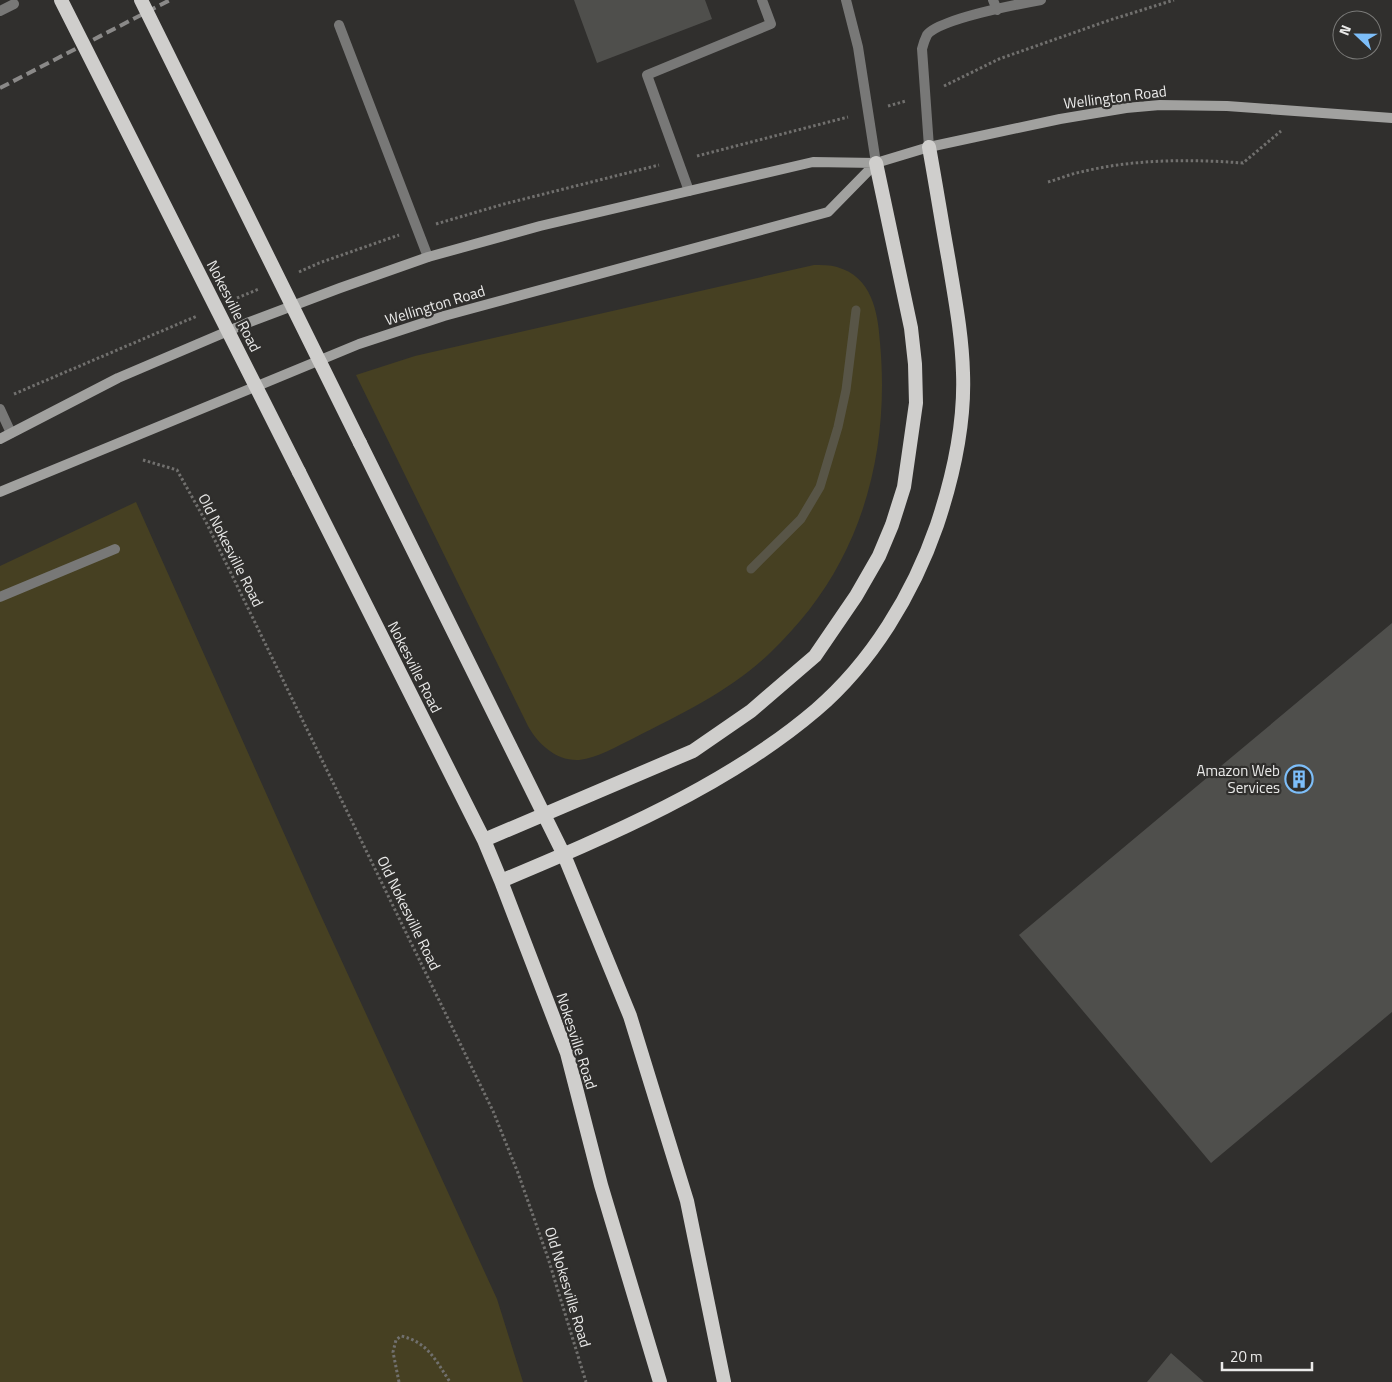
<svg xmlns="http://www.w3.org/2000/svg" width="1392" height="1382" viewBox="0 0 1392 1382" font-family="'Titillium Web',sans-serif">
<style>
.green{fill:#464022}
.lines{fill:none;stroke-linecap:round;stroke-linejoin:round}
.stream{stroke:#585547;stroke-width:9}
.building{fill:#4f4f4c}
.path{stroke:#71706e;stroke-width:3;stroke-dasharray:2.5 2.5;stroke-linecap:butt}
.service{stroke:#787877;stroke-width:10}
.secondary{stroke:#a1a19f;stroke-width:10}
.trunk{stroke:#cfcecc;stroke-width:14}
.rail{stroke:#8a8988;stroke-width:4;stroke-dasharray:10 5;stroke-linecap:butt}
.trunk-bridge{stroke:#cfcecc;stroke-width:14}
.labels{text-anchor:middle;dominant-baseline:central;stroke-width:4.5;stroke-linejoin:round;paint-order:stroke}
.street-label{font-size:15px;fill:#eaeae9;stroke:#302f2d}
.poi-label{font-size:15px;fill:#eaeae9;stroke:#302f2d;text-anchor:end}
</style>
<rect width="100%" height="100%" fill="#302f2d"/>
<path class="green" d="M814 265C821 265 830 265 837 267 872 277 878 312 880 343 887 418 876 495 840 562 823 595 798 626 771 652 732 690 683 713 634 738 617 746 598 758 579 760 556 761 538 744 528 726L356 375 415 356Z
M136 502 316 905 497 1299 523 1382H0V566Z"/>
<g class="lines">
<path class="stream" d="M751 569 801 519 820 487 838 427 846 390 856 310"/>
</g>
<path class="building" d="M574 0H705L712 19 597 63Z
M1392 623V1012L1211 1163 1019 935Z
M1171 1353 1204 1382H1147Z"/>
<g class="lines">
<path class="path" d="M944 86 999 59 1110 20 1174 0
M888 106 906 101
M697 156 848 117
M1048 182C1059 179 1070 174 1081 172 1133 159 1190 159 1243 163L1281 131
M436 224 504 204 659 165
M299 272 319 263 399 235
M237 298 259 289
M14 394 197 316
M143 460 177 470 206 522 493 1111 518 1173 548 1258 586 1382
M399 1382 393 1352 396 1340 401 1336C428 1342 436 1361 450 1382"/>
<path class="service" d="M846 0 858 47 876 163
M993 0 997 10
M0 11 14 4
M339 25 428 257
M929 147 922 49C923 45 925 39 927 35 939 19 1019 4 1041 0
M689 191 647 75 771 24 762 0
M0 409 11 433
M0 597 115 549"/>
<path class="secondary" d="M0 439 118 378 247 323 340 288 428 257 540 226 813 162 876 163 929 147 1060 119 1126 108 1160 105 1227 106 1392 118
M0 492 359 344 444 316 828 212 876 163"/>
<path class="trunk" d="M360 443 564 855 630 1016 687 1201 724 1382
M299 472 484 840 501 881 567 1053 601 1185 660 1382
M484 840 693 751 751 711 815 656 856 596 879 556 892 525 904 487 916 403 915 364 911 328 876 163
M501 881C608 836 727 786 816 710 872 662 913 594 937 525 953 477 965 424 963 373 962 335 955 299 949 262 942 224 936 185 929 147"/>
<path class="rail" d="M0 88 170 0"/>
<path class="trunk-bridge" d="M61 0 299 472
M141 0 360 443"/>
</g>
<defs>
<g id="building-ring" transform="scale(1.4375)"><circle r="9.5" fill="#302f2d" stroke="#7dbef9" stroke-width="1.5"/><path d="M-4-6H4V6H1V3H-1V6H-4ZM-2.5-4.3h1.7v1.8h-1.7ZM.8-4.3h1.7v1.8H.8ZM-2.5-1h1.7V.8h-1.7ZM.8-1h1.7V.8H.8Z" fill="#7dbef9"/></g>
</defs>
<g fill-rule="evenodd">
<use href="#building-ring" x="1299" y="779"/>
</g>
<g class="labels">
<g class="street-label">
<text transform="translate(1115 97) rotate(-7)">Wellington Road</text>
<text transform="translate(435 305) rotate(-17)">Wellington Road</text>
<text transform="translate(234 306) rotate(63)">Nokesville Road</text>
<text transform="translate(231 550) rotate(63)">Old Nokesville Road</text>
<text transform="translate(415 667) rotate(63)">Nokesville Road</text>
<text transform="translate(409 913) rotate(64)">Old Nokesville Road</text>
<text transform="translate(577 1041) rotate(72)">Nokesville Road</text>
<text transform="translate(568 1287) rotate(73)">Old Nokesville Road</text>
</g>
<g class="poi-label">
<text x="1280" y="770">Amazon Web<tspan x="1280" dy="17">Services</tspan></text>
</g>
</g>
<g transform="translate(1357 35) rotate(292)"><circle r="24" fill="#302f2d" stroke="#7a7a78"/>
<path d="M0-4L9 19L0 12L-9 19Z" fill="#7dbef9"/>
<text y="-8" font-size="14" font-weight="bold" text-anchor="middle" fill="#eaeae9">N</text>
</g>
<path d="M1222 1362v8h90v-8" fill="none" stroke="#eaeae9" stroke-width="2.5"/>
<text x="1230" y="1362" font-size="15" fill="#eaeae9" stroke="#302f2d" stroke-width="4" paint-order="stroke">20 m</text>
</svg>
